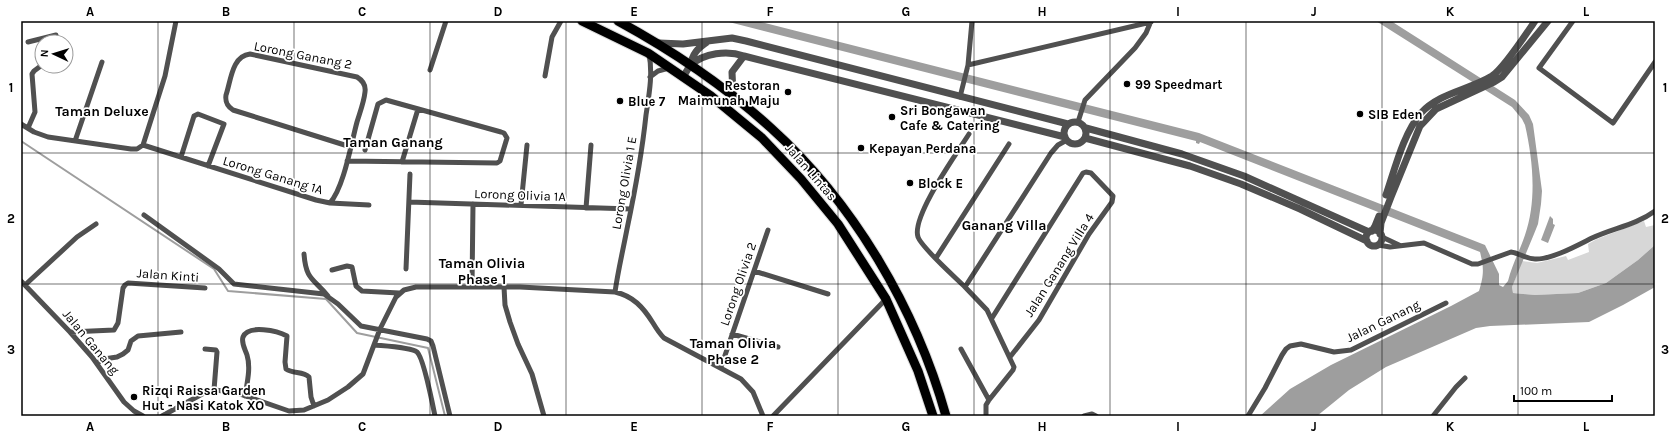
<svg xmlns="http://www.w3.org/2000/svg" width="1676" height="437" viewBox="0 0 1676 437" font-family="Karla,sans-serif">
<style>
.green{fill:#d7d7d7}
.water{fill:#9e9e9e}
.lines{fill:none;stroke-linecap:round;stroke-linejoin:round}
.stream{stroke:#9e9e9e;stroke-width:2}
.trunk-casing{stroke:#dbdbdb;stroke-width:11}
.minor{stroke:#505050;stroke-width:5}
.tertiary{stroke:#505050;stroke-width:7}
.trunk{stroke:#000;stroke-width:9}
.grid{fill:none;stroke:#000;stroke-width:1;stroke-opacity:0.55}
.poi-dot{fill:#000;stroke:#fff;stroke-width:1.5}
.labels{text-anchor:middle;dominant-baseline:central;stroke-width:3.5;stroke-linejoin:round;paint-order:stroke}
.street-label{font-size:13px;fill:#000;stroke:#fff}
.poi-label{font-size:13px;font-weight:bold;fill:#000;stroke:#fff;text-anchor:start}
.neighbourhood-label{font-size:14px;font-weight:bold;fill:#000;stroke:#fff}
.neatline{fill:none;stroke:#000;stroke-width:1.5}
.grid-label{font-size:13px;text-anchor:middle;font-weight:bold;fill:#000}
</style>
<rect width="100%" height="100%" fill="#fff"/>
<path class="green" d="M1644 221 1646 227 1655 225V245L1638 260 1606 283 1578 293 1535 295 1513 293 1512 287 1522 261 1537 263 1566 256 1568 260 1589 252 1588 244 1597 239Z"/>
<path class="water" d="M725 21H757L1199 133 1485 245 1499 274V285L1503 287 1508 281C1512 265 1520 250 1525 235 1537 200 1533 160 1525 125L1522 119 1512 107 1376 21H1391L1515 100 1529 115 1533 124 1542 191 1541 204 1538 224 1534 234 1512 287 1513 293 1535 295 1578 293 1606 283 1638 260 1655 245V287L1623 305 1589 322 1490 326 1476 328 1386 367 1349 390 1317 416H1260L1290 389 1331 365 1451 306 1479 291C1484 275 1484 268 1480 252L1200 142 1199 144 1196 143V141Z
M1550 216 1553 219V224L1555 225 1548 243 1541 240Z"/>
<g class="lines">
<path class="stream" d="M21 141 214 269 228 291 326 299 357 333 428 348 445 416"/>
<g class="trunk-casing">
<path id="trunk" d="M582 21 648 53 711 96 762 138 801 179 838 224 886 299 918 371 933 416
M618 21C673 51 725 86 771 128 854 203 916 309 946 416"/>
</g>
<path class="minor" d="M1573 21 1539 68 1613 123 1655 62
M28 42 56 35V42
M968 65 1151 22
M430 70 446 21
M545 76 552 37 561 21
M650 77 658 71 669 68
M960 97 968 65 972 21
M1078 122 1085 100 1135 48 1146 33 1151 21
M21 124 34 132 48 137 131 149H137L143 145
M28 128 35 112 32 74 34 71 42 65
M75 141 102 62
M143 145 316 200 330 203C344 187 351 144 357 122 360 112 364 102 365 92 366 85 362 80 357 77L250 54C232 56 231 80 226 95 225 102 227 106 233 110L351 147
M143 145 165 76 176 21
M181 157 194 116 198 114 224 124 208 166
M347 161 497 163 500 161 507 138 504 133 501 132 386 100 378 104 365 150
M402 162 418 109
M409 202 631 209
M330 203 369 205
M521 205 527 145
M586 208 591 145
M144 215 219 269 234 284 324 294 338 304 361 326 427 339 431 341 433 346 450 416
M1382 237 1399 245
M1378 245 1390 247 1424 243 1472 264H1478L1511 252C1519 253 1526 259 1535 259 1551 260 1578 245 1592 238 1613 228 1636 225 1655 211
M304 254C306 280 313 278 328 296
M936 258 1009 144
M406 269 410 174
M332 270 347 266 352 267 356 286 362 291 399 293
M754 271 828 294
M21 281 70 332 92 357 124 402 134 411 143 416
M25 285 77 237 96 224
M472 287 473 204
M504 287 505 305 510 322 518 344 532 374 544 416
M965 287C955 277 922 248 918 237 911 217 957 153 969 134
M615 292C618 271 623 250 627 229 635 191 642 153 646 115 649 95 653 74 649 54
M992 318 1083 173 1086 172 1091 173 1113 196 1112 202 1089 234 1039 320 1010 357
M70 332 114 330 118 323 123 288 125 285 128 283 205 288
M732 334 778 347
M374 345C384 346 410 347 417 352 423 357 433 406 435 416
M205 349 216 350 217 352 214 390
M961 349 989 400
M97 363 104 359 117 357 123 354 128 350 131 341 138 336 181 332
M721 367 768 230
M245 396C247 383 251 368 247 355 245 349 241 343 243 337 248 324 278 331 287 336L285 362 286 369C293 374 303 371 309 377L311 397 314 406
M162 416 204 393 214 390 234 392 289 411 304 410 328 400 348 387 363 374 380 329 396 297 404 290 416 287H520L615 292C633 296 643 307 653 323 656 328 659 333 664 338L741 379 753 392 763 416
M773 416 886 299
M986 416V405L989 400 1013 370 1014 367 987 310 965 287 1051 153 1058 145 1067 140
M1084 416 1092 414 1096 416
M1248 416 1265 388 1282 355 1286 349 1290 346 1301 344 1334 352 1351 350 1446 303
M1433 416 1456 387 1465 378"/>
<path class="tertiary" d="M659 43 683 44 732 38 746 41 1068 124
M691 65C692 54 698 48 707 42
M684 76C686 72 688 68 691 65 704 53 727 50 744 56
M733 95 732 72 744 56 1065 137
M1064 133a11 11 0 1 1 22 0a11 11 0 1 1-22 0Z
M1086 128 1182 154 1244 176 1369 232
M1085 138 1190 166 1241 184 1300 209 1367 241
M1386 195C1395 169 1403 134 1421 113 1439 93 1469 90 1492 76 1504 68 1526 34 1535 21
M1366 238a8 8 0 1 1 16 0a8 8 0 1 1-16 0Z
M1372 231 1375 226 1379 216
M1380 234 1381 223 1391 197 1420 126 1436 109 1494 82 1502 77 1548 21"/>
<use href="#trunk" class="trunk"/>
</g>
<path class="grid" d="M158 21V416M294 21V416M430 21V416M566 21V416M702 21V416M838 21V416M974 21V416M1110 21V416M1246 21V416M1382 21V416M1518 21V416M21 153H1655M21 284H1655"/>
<g class="poi-dot">
<circle cx="1127" cy="84" r="4"/>
<circle cx="788" cy="92" r="4"/>
<circle cx="620" cy="101" r="4"/>
<circle cx="1360" cy="114" r="4"/>
<circle cx="892" cy="117" r="4"/>
<circle cx="861" cy="148" r="4"/>
<circle cx="910" cy="183" r="4"/>
<circle cx="134" cy="397" r="4"/>
</g>
<g class="labels">
<g class="street-label">
<text transform="translate(303 55) rotate(11)">Lorong Ganang 2</text>
<text transform="translate(811 172) rotate(49)">Jalan Lintas</text>
<text transform="translate(273 175) rotate(17)">Lorong Ganang 1A</text>
<text transform="translate(624 183) rotate(-80)">Lorong Olivia 1 E</text>
<text transform="translate(520 195) rotate(2)">Lorong Olivia 1A</text>
<text transform="translate(1059 265) rotate(-58)">Jalan Ganang Villa 4</text>
<text transform="translate(168 275) rotate(4)">Jalan Kinti</text>
<text transform="translate(738 284) rotate(-71)">Lorong Olivia 2</text>
<text transform="translate(1383 321) rotate(-26)">Jalan Ganang</text>
<text transform="translate(91 342) rotate(50)">Jalan Ganang</text>
</g>
<g class="poi-label">
<text x="1135" y="84">99 Speedmart</text>
<text x="780" y="85" text-anchor="end">Restoran<tspan x="780" dy="15">Maimunah Maju</tspan></text>
<text x="628" y="101">Blue 7</text>
<text x="900" y="110">Sri Bongawan<tspan x="900" dy="15">Cafe &amp; Catering</tspan></text>
<text x="1368" y="114">SIB Eden</text>
<text x="869" y="148">Kepayan Perdana</text>
<text x="918" y="183">Block E</text>
<text x="142" y="390">Rizqi Raissa Garden<tspan x="142" dy="15">Hut - Nasi Katok XO</tspan></text>
</g>
<g class="neighbourhood-label">
<text x="102" y="111">Taman Deluxe</text>
<text x="393" y="142">Taman Ganang</text>
<text x="1004" y="225">Ganang Villa</text>
<text x="482" y="263">Taman Olivia<tspan x="482" dy="16">Phase 1</tspan></text>
<text x="733" y="343">Taman Olivia<tspan x="733" dy="16">Phase 2</tspan></text>
</g>
</g>
<rect width="1676" height="437" fill="none" stroke="#ffffff" stroke-width="44"/>
<g transform="translate(54 54) rotate(274)"><circle r="19" fill="#ffffff" stroke="#999999"/>
<path d="M0-3L7 15L0 10L-7 15Z" fill="#000000"/>
<text y="-6" font-size="11" font-weight="bold" text-anchor="middle" fill="#000000">N</text>
</g>
<path d="M1514 395v6h98v-6" fill="none" stroke="#000000" stroke-width="2"/>
<text x="1520" y="395" font-size="12" fill="#000000" stroke="#ffffff" stroke-width="3" paint-order="stroke">100 m</text>
<rect x="22" y="22" width="1632" height="393" class="neatline"/>
<g class="grid-label">
<text x="90" y="16">A</text>
<text x="226" y="16">B</text>
<text x="362" y="16">C</text>
<text x="498" y="16">D</text>
<text x="634" y="16">E</text>
<text x="770" y="16">F</text>
<text x="906" y="16">G</text>
<text x="1042" y="16">H</text>
<text x="1178" y="16">I</text>
<text x="1314" y="16">J</text>
<text x="1450" y="16">K</text>
<text x="1586" y="16">L</text>
<text x="11" y="92">1</text>
<text x="1665" y="92">1</text>
<text x="11" y="223">2</text>
<text x="1665" y="223">2</text>
<text x="11" y="354">3</text>
<text x="1665" y="354">3</text>
<text x="90" y="431">A</text>
<text x="226" y="431">B</text>
<text x="362" y="431">C</text>
<text x="498" y="431">D</text>
<text x="634" y="431">E</text>
<text x="770" y="431">F</text>
<text x="906" y="431">G</text>
<text x="1042" y="431">H</text>
<text x="1178" y="431">I</text>
<text x="1314" y="431">J</text>
<text x="1450" y="431">K</text>
<text x="1586" y="431">L</text>
</g>
</svg>
